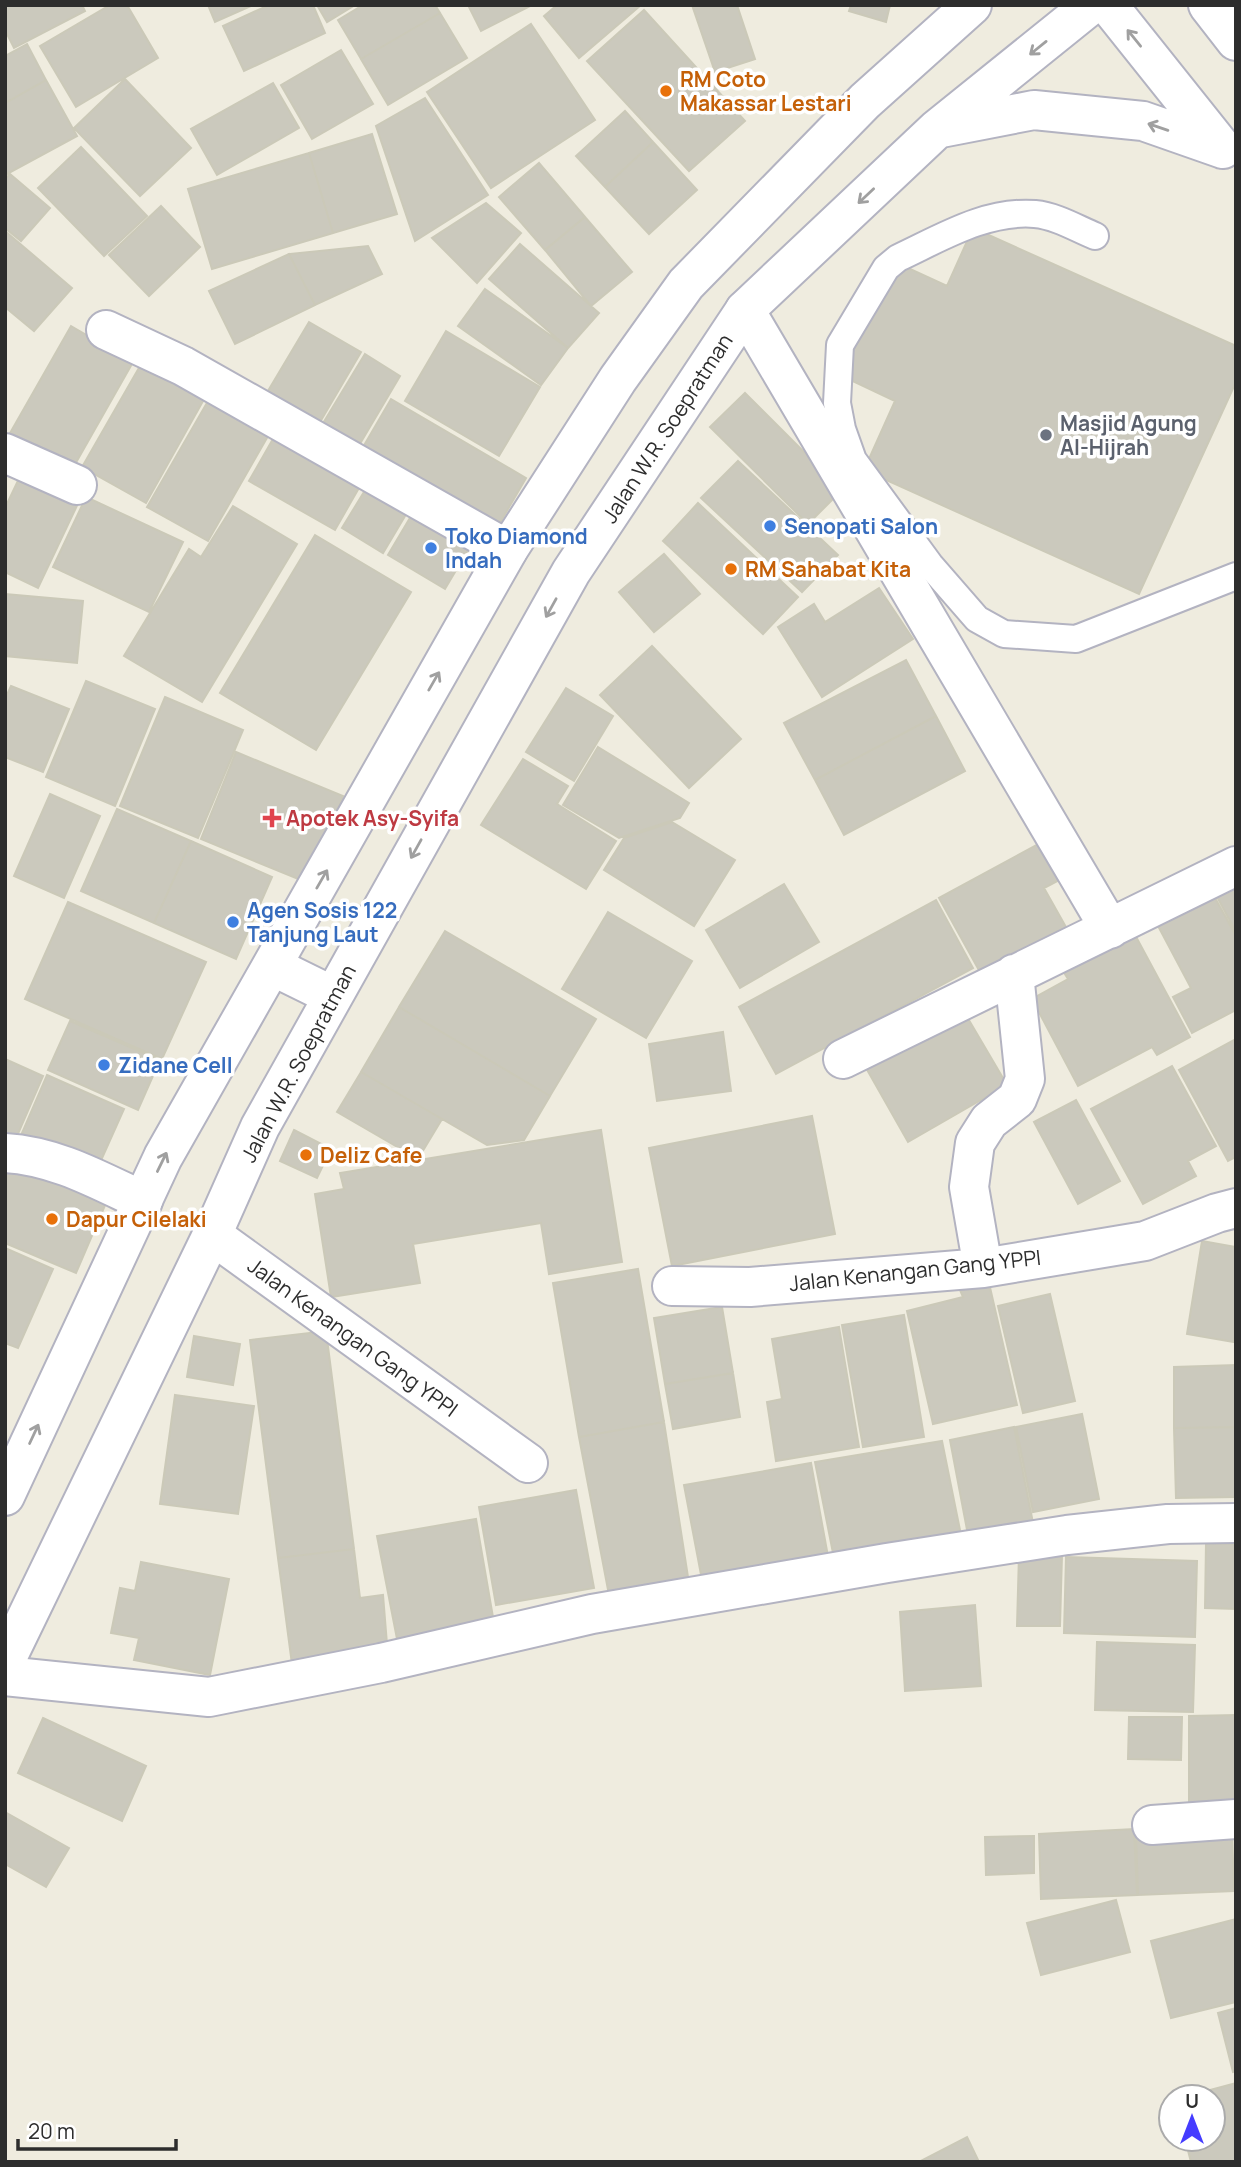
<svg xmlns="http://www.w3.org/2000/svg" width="1241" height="2167" viewBox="0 0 1241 2167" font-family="Manrope,sans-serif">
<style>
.building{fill:#cbc9bd;stroke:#cbc9b8;stroke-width:2}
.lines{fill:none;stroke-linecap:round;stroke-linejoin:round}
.lane-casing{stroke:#b3b3c1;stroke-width:30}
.street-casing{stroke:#b3b3c1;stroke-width:42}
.secondary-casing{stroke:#b3b3c1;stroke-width:42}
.lane{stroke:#fff;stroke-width:26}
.street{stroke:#fff;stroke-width:38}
.secondary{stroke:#fff;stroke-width:38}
.oneway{stroke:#a0a0a0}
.food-dot{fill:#e8710a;stroke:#fff;stroke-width:2.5}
.worship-dot{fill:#6b7280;stroke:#fff;stroke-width:2.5}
.shop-dot{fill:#3f7fe0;stroke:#fff;stroke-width:2.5}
.health-dot{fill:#e0444e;stroke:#fff;stroke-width:2.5}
.labels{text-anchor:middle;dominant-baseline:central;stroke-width:7;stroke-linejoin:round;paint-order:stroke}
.food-label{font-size:21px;font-weight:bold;fill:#c56008;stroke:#fff;text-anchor:start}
.worship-label{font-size:21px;font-weight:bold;fill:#5b616d;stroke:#fff;text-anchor:start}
.street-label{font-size:21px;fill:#2d2d2d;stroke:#fff}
.shop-label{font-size:21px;font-weight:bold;fill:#366cbe;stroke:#fff;text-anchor:start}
.health-label{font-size:21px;font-weight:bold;fill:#be3a42;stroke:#fff;text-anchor:start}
</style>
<rect width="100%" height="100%" fill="#efecdf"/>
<path class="building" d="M5 5H82L85 11 14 48 5 30Z
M110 5H127L158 58 76 107 40 46Z
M208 5H253L215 22Z
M269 5H313L325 33 244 71 223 26Z
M317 5H355L327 22Z
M363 5H435L440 13 361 59 338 20Z
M468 5H532L481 31Z
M557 5H641L579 58 544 16Z
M692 5H737L755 59 715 72Z
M851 5H890L886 22 849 11Z
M644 10 745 121 689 171 587 61Z
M440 13 467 58 388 105 361 59Z
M531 24 595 120 491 188 427 92Z
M27 44 46 80 5 103V56Z
M341 50 373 104 312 139 281 85Z
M125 79 191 148 140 196 74 128Z
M46 80 77 136 5 175V103Z
M273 83 299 128 217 175 191 129Z
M425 98 488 195 415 241 376 126Z
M625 111 653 142 605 187 576 156Z
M372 134 397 214 333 233 309 153Z
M653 142 697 190 649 234 605 187Z
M81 147 147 216 104 256 38 188Z
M309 153 333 233 212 269 188 189Z
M539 163 585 217 545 250 499 197Z
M10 174 50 208 21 241 5 228V179Z
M486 203 521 233 477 283 432 238Z
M161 206 200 247 149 296 109 255Z
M585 217 632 272 591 306 545 250Z
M973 228 1236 346V382L1139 594 864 470 895 401 842 376 893 261 947 286Z
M5 231 72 288 34 331 5 307Z
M520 244 599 313 568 348 489 279Z
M368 246 382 274 315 305 289 254Z
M289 254 315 305 235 344 209 291Z
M485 289 568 348 541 385 458 326Z
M309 322 361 352 320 422 268 391Z
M71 326 133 362 73 468 10 433Z
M446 331 540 387 499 456 405 401Z
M365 354 400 376 358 447 322 425Z
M144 359 207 394 146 503 82 467Z
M745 393 842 490 808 524 710 427Z
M212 394 272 429 208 541 147 507Z
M391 399 526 478 490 540 355 461Z
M278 430 364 479 335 530 249 481Z
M738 461 838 555 802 592 701 498Z
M24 468 82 495 38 588 5 572V508Z
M370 482 411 506 383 553 342 528Z
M86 497 183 542 149 612 53 567Z
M698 503 798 597 763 634 663 541Z
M233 506 297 544 202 702 124 656 189 549 201 557Z
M417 506 474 540 445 589 388 555Z
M315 535 411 592 316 750 220 693Z
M664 554 700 594 654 632 619 592Z
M879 588 913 639 822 697 778 627 814 604 825 622Z
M5 594 83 601 77 663 5 656Z
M652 646 741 739 689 788 600 695Z
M906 660 936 716 815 780 784 723Z
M86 681 155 709 115 806 46 777Z
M11 686 69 709 43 772 5 757V699Z
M566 688 613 716 574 781 526 752Z
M165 697 243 730 198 838 120 806Z
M936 716 965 771 844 835 815 780Z
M598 747 689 803 680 818 619 838 563 805Z
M236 752 343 796 308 883 201 839Z
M523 759 568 786 557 804 616 841 586 889 481 825Z
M50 794 100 816 64 898 14 876Z
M117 809 191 841 154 923 81 891Z
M672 822 735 860 694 926 604 870 624 838Z
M191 841 272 877 236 959 154 923Z
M1042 842 1063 878 1044 888 1066 927 981 974 939 898Z
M784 884 819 942 740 988 706 930Z
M1236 884V932L1216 895Z
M1214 896 1236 936V1010L1192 1033 1173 997 1191 988 1158 926Z
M936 900 973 968 776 1074 739 1007Z
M68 902 206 962 162 1059 25 999Z
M608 912 692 961 646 1038 562 989Z
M445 931 596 1019 550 1096 399 1007Z
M1134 933 1190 1037 1157 1055 1152 1047 1078 1086 1032 999 1068 979 1063 971Z
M399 1007 550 1096 524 1140 487 1145 361 1072Z
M963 1010 1007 1085 908 1142 865 1066Z
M70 1021 160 1060 138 1110 48 1070Z
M723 1032 731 1091 657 1101 649 1044Z
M1236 1039V1157L1228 1161 1179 1070Z
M5 1059 43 1076 11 1150 5 1147Z
M1172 1066 1216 1146 1188 1161 1196 1176 1143 1204 1091 1109Z
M361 1072 442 1119 418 1159 337 1112Z
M47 1075 124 1109 95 1174 19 1140Z
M1076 1100 1120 1181 1078 1204 1034 1122Z
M812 1116 835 1234 672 1266 649 1148Z
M294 1130 331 1149 317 1178 280 1161Z
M601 1130 622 1262 549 1274 541 1223 413 1244 420 1283 331 1297 315 1194 344 1189 340 1173Z
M19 1157 109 1196 76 1273 5 1243V1171L11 1173Z
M1202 1241 1236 1247V1329L1234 1342 1187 1334Z
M5 1248 53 1269 18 1348 5 1343Z
M638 1269 664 1422 579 1437 553 1283Z
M989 1283 1017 1405 933 1424 907 1311 963 1297 960 1290Z
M1050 1294 1075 1401 1023 1413 998 1306Z
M722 1307 733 1373 665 1384 654 1318Z
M904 1315 924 1437 863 1447 842 1325Z
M839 1327 859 1447 776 1461 767 1402 782 1399 772 1339Z
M326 1331 354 1549 278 1558 250 1340Z
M194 1336 240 1344 233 1385 187 1377Z
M1236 1365V1427L1174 1428V1367Z
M733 1373 740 1417 673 1429 665 1384Z
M175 1395 254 1406 238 1514 160 1504Z
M1082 1414 1099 1499 1033 1512 1016 1427Z
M664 1422 688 1577 609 1595 579 1437Z
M1014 1427 1033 1523 968 1535 950 1440Z
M1236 1427V1497L1176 1498 1174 1428Z
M942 1441 961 1535 834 1558 815 1462Z
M811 1463 829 1562 702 1580 684 1485Z
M576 1490 594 1588 496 1605 479 1507Z
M476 1519 494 1623 398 1644 377 1536Z
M1206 1543 1236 1544V1609L1205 1608Z
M354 1549 360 1598 383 1595 387 1644 293 1672 278 1558Z
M1019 1554 1062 1555 1060 1626H1017Z
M1066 1557 1197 1561 1195 1637 1064 1633Z
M141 1562 229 1579 210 1675 134 1660 139 1638 111 1633 120 1588 135 1591Z
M975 1605 981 1686 905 1691 900 1612Z
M1097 1642 1195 1645 1193 1712 1095 1710Z
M1236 1715V1814L1189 1815V1716Z
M1129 1717H1182L1181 1760 1128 1759Z
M43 1718 146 1766 122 1821 18 1773Z
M5 1812 69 1848 46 1887 5 1864Z
M1134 1829 1137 1895 1041 1899 1039 1834Z
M1232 1829 1234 1891 1138 1895 1136 1834Z
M1034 1836V1873L986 1875 985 1837Z
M1116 1900 1130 1952 1041 1975 1027 1923Z
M1236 1919V2002L1171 2018 1151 1941Z
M1236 2008V2071L1233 2072 1218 2013Z
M1236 2083V2162H1191L1185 2139H1213V2097H1184Z
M967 2137 979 2162H919Z"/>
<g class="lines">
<g class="lane-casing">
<path id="lane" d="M1095 236C1076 228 1056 216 1035 214 986 210 941 238 898 258L886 268 840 345 837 403 842 429 853 460 930 565 977 619 1004 634 1076 639 1236 576"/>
</g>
<g class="street-casing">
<path id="street" d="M745 310 1110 929
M106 330 183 366 508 550
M5 453 77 485
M843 1059 1236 866
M5 1153C56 1156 98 1180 143 1201
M212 1235 528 1463
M983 1268 969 1187 975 1143 989 1121 1017 1099 1025 1079 1014 974
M672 1286 750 1287 983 1268 1145 1241 1217 1213 1236 1208
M5 1676 209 1697 381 1663 592 1614 887 1563 1067 1535 1168 1524 1236 1523
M1152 1825 1236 1819"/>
</g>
<g class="secondary-casing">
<path id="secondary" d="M1108 5 1223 149
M1208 5 1236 41
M941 128 1034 110 1143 121 1223 149
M272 966 333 996
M5 1496 163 1157 508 550 618 379 686 284 865 101 972 5
M5 1662 212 1235 260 1127 571 572 745 310 937 129 1091 5"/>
</g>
<use href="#lane" class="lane"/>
<use href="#street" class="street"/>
<use href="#secondary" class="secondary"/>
</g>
<defs><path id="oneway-shaft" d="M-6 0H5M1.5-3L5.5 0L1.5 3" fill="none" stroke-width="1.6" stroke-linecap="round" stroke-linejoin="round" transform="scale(1.75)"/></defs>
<g class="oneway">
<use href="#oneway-shaft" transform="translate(1134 38) rotate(-129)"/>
<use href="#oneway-shaft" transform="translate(1038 48) rotate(141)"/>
<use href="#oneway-shaft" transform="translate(1158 127) rotate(-161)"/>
<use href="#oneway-shaft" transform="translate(866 196) rotate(137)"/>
<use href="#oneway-shaft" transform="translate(551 608) rotate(119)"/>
<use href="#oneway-shaft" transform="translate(434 681) rotate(-60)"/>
<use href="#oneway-shaft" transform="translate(416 849) rotate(119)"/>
<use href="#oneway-shaft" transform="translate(322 879) rotate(-60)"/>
<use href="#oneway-shaft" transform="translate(162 1162) rotate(-64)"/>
<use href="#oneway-shaft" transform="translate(34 1434) rotate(-65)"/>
</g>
<g class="food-dot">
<circle cx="666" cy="91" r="7"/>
<circle cx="731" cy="569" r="7"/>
<circle cx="306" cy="1155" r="7"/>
<circle cx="52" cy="1219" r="7"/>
</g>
<circle class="worship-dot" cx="1046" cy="435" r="7"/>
<g class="shop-dot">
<circle cx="770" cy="526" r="7"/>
<circle cx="431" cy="548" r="7"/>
<circle cx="233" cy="922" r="7"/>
<circle cx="104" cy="1065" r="7"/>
</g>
<path class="health-dot" d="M268.5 807.5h7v7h7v7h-7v7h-7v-7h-7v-7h7z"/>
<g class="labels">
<g class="food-label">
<text x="680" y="79">RM Coto<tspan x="680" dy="24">Makassar Lestari</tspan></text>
<text x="745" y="569">RM Sahabat Kita</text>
<text x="320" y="1155">Deliz Cafe</text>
<text x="66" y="1219">Dapur Cilelaki</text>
</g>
<g class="worship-label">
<text x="1060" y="423">Masjid Agung<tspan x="1060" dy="24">Al-Hijrah</tspan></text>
</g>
<g class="street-label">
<text transform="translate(667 428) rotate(-57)">Jalan W.R. Soepratman</text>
<text transform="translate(298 1063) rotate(-62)">Jalan W.R. Soepratman</text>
<text transform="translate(915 1270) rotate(-6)">Jalan Kenangan Gang YPPI</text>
<text transform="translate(353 1337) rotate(36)">Jalan Kenangan Gang YPPI</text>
</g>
<g class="shop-label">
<text x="784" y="526">Senopati Salon</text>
<text x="445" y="536">Toko Diamond<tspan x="445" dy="24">Indah</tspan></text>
<text x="247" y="910">Agen Sosis 122<tspan x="247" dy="24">Tanjung Laut</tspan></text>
<text x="118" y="1065">Zidane Cell</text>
</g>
<g class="health-label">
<text x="286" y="818">Apotek Asy-Syifa</text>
</g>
</g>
<rect width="1241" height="2167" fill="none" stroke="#2d2d2d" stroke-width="14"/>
<g transform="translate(1192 2118)"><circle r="33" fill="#ffffff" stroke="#ababab" stroke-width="2"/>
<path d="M0-5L12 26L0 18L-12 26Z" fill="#453cff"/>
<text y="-10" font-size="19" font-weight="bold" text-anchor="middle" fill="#2d2d2d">U</text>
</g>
<path d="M18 2139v10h158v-10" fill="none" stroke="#2d2d2d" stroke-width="3.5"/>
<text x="28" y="2139" font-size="21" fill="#2d2d2d" stroke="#ffffff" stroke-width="5" paint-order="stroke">20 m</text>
</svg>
